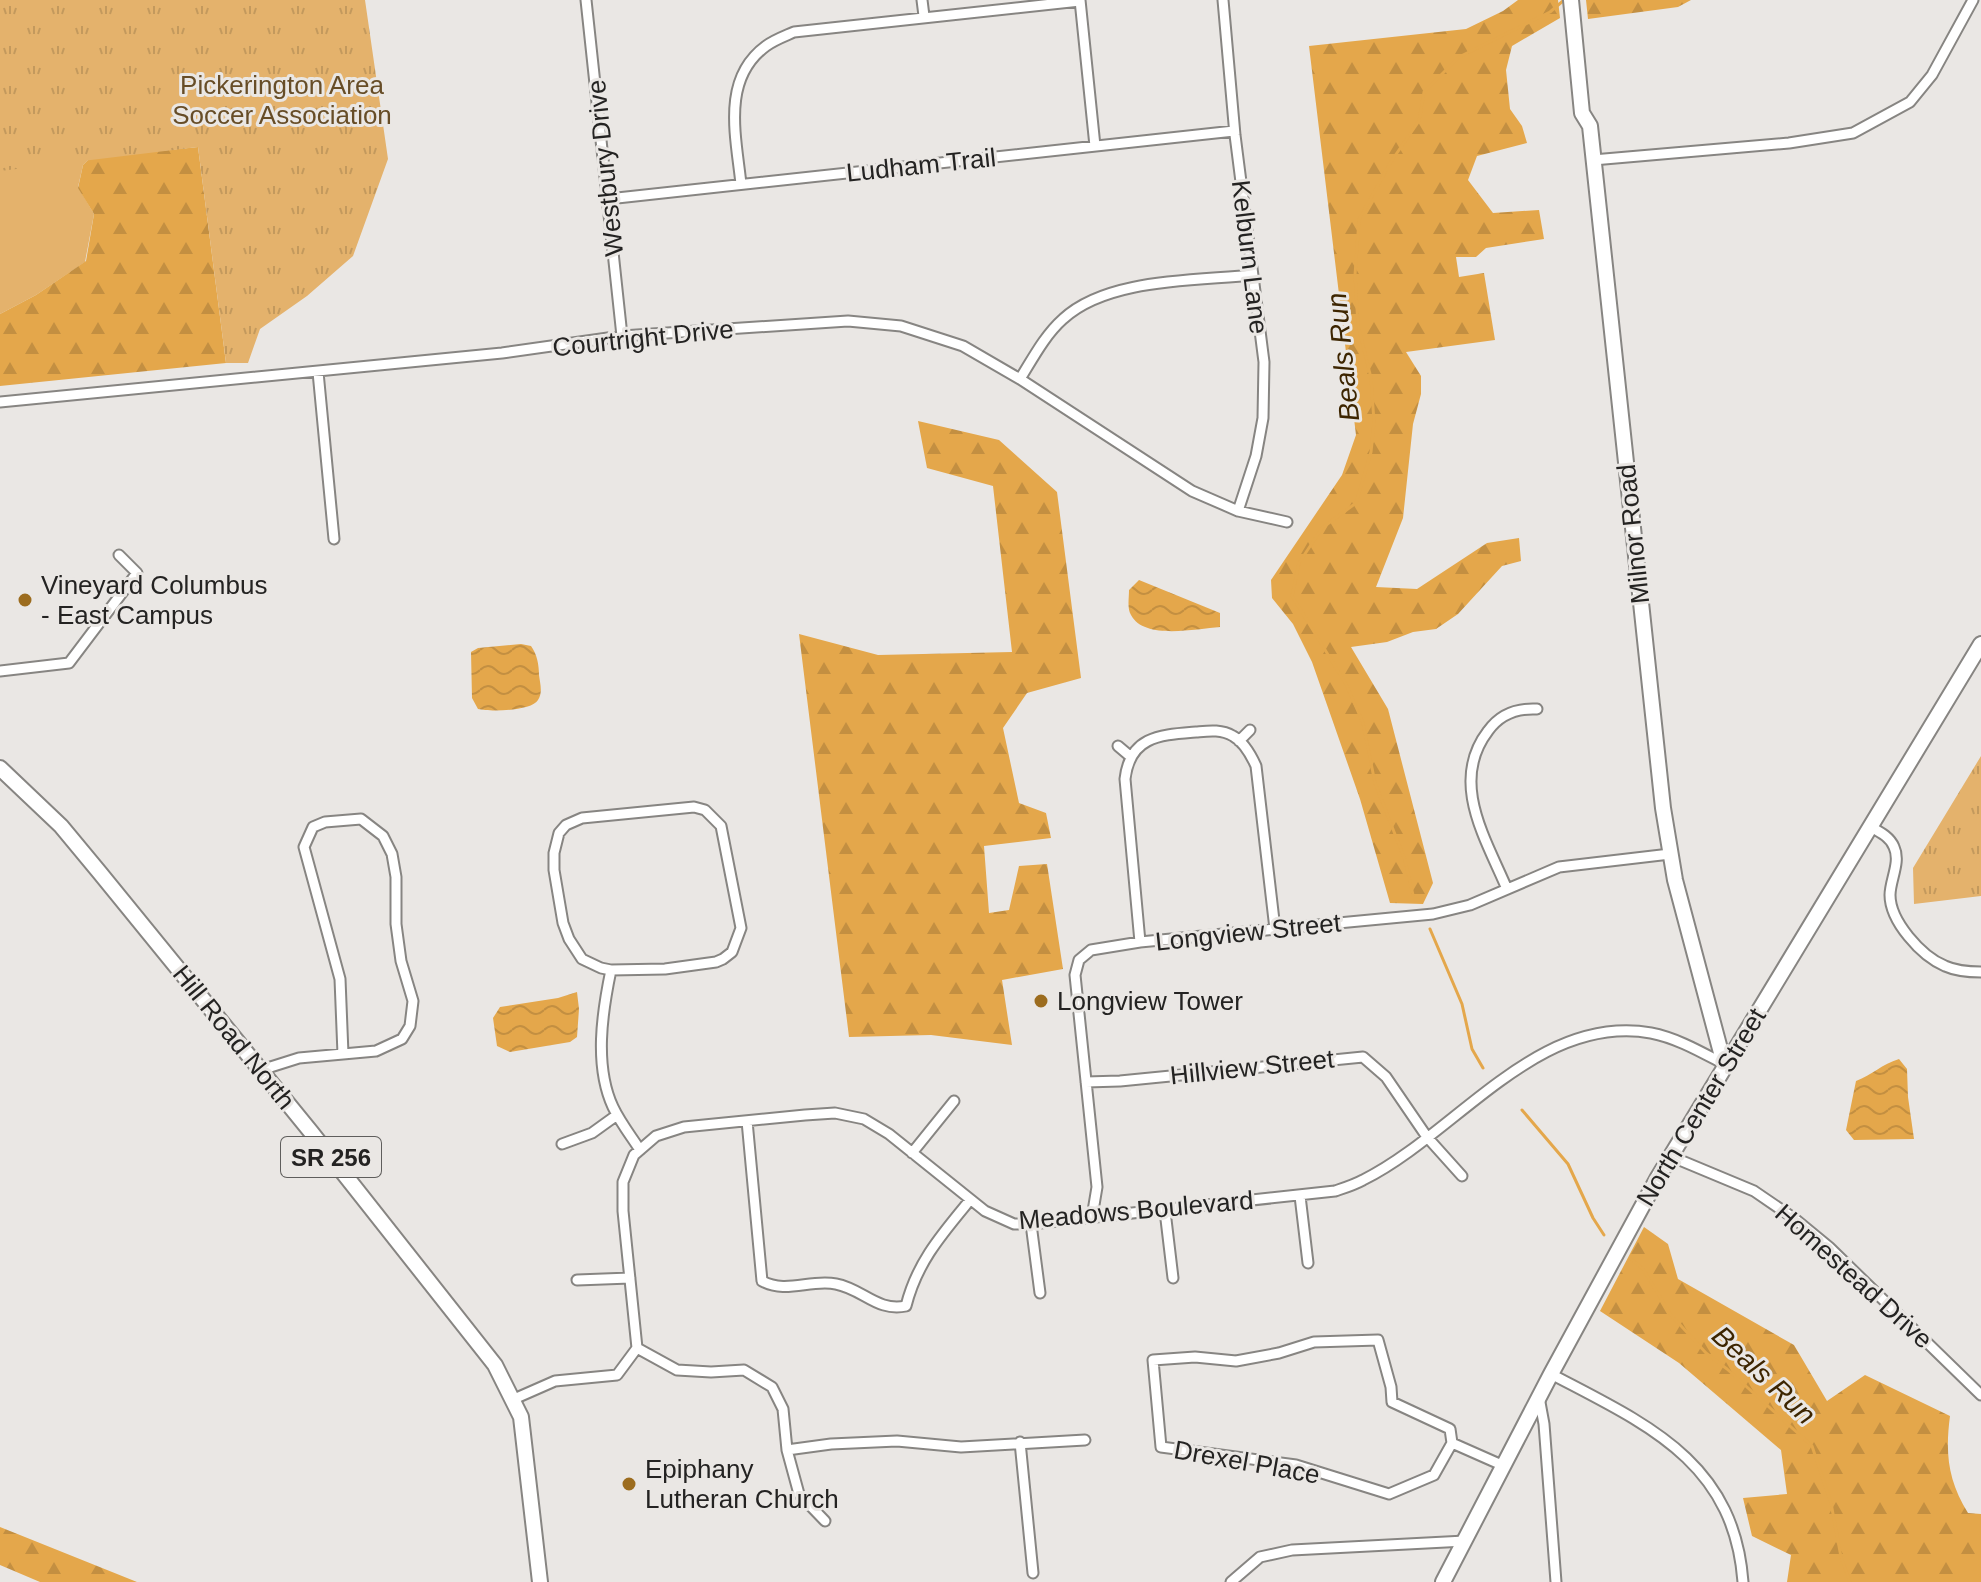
<svg xmlns="http://www.w3.org/2000/svg" width="1981" height="1582" viewBox="0 0 1981 1582" font-family="Helvetica,sans-serif">
<style>
.green{fill:#e4b26c}
.forest{fill:url(#forest-firs)}
.park{fill:url(#park-tufts)}
.water{fill:url(#water-waves)}
.lines{fill:none;stroke-linecap:round;stroke-linejoin:round}
.stream{stroke:#e4a74b;stroke-width:3}
.minor-casing{stroke:#878582;stroke-width:13}
.secondary-casing{stroke:#878582;stroke-width:18}
.primary-casing{stroke:#878582;stroke-width:18}
.minor{stroke:#fff;stroke-width:9}
.secondary{stroke:#fff;stroke-width:14}
.primary{stroke:#fff;stroke-width:14}
.poi-dot{fill:#9c6c1e;stroke:#eae7e4;stroke-width:3}
.labels{text-anchor:middle;dominant-baseline:central;stroke-width:6;stroke-linejoin:round;paint-order:stroke}
.shield{fill:#eae7e4;stroke:#5f5e5c;stroke-width:2}
.shield-label{font-size:24px;font-weight:bold;fill:#242322}
.park-label{font-size:26px;fill:#674d27;stroke:#eae7e4}
.street-label{font-size:26px;fill:#242322;stroke:#eae7e4}
.poi-label{font-size:26px;fill:#242322;stroke:#eae7e4;text-anchor:start}
.water-label{font-size:28px;font-style:italic;fill:#3d2500;stroke:#eae7e4}
</style>
<defs>
<pattern id="forest-firs" width="22" height="20" patternUnits="userSpaceOnUse" patternTransform="scale(2)"><rect width="22" height="20" fill="#e4a74b"/><path d="M5 1l3.5 6h-7zM16 11l3.5 6h-7z" fill="#c38f41"/></pattern>
<pattern id="park-tufts" width="24" height="20" patternUnits="userSpaceOnUse" patternTransform="scale(2)"><rect width="24" height="20" fill="#e4b26c"/><path d="M3 7l-1-3M5 7V3M7 7l1-3M15 17l-1-3M17 17v-4M19 17l1-3" fill="none" stroke="#c3995d"/></pattern>
<pattern id="water-waves" width="16" height="10" patternUnits="userSpaceOnUse" patternTransform="scale(2)"><rect width="16" height="10" fill="#e4a74b"/><path d="M0 5q4-4 8 0t8 0" fill="none" stroke="#c38f41"/></pattern>
</defs>
<rect width="100%" height="100%" fill="#eae7e4"/>
<path class="green" d="M90 158 83 165 78 187 94 214 85 262 36 295 0 314V169Z"/>
<path class="forest" d="M1518 0H1558L1560 18 1512 46 1506 70 1510 109 1522 126 1527 143 1477 156 1468 180 1493 213 1539 210 1544 239 1486 248 1476 257H1456L1459 277 1484 273 1495 340 1406 352 1421 376V394L1413 424 1403 518 1376 587 1417 589 1487 543 1519 538 1521 561 1502 566 1458 614 1436 629 1413 632 1387 642 1351 647 1388 709 1433 883 1423 904 1390 903 1360 799 1312 662 1293 624 1272 598 1271 580 1342 475 1356 435 1309 46 1466 29 1503 11Z
M1586 0H1691L1678 7 1588 19Z
M198 147 226 363 0 386V314L36 295 86 261 94 214 78 188 83 165 90 158Z
M918 421 999 440 1057 492 1081 678 1027 693 1003 728 1019 803 1046 813 1051 838 984 846 989 913 1009 910 1019 866 1047 864 1063 969 1002 980 1012 1045 931 1035 849 1037 799 634 878 655 1012 652 993 486 927 468Z
M1644 1227 1668 1244 1678 1279 1794 1345 1827 1401 1865 1375 1950 1416C1945 1454 1948 1480 1968 1513L1981 1514V1582H1787L1791 1555 1752 1536 1743 1498 1787 1494 1781 1450 1679 1363 1600 1311Z
M0 1527 137 1582H40L0 1565Z"/>
<path class="park" d="M0 0H365L388 159 353 256 307 296 260 329 248 363H226L198 147 0 171Z
M1981 756V896L1914 904 1913 868Z"/>
<path class="water" d="M1139 580 1220 613V627C1195 629 1144 640 1131 615 1127 609 1129 598 1129 590Z
M521 644 531 646C537 654 539 665 539 675 540 683 543 693 538 700 532 711 490 712 478 709L472 698 471 652 478 648Z
M577 992 579 1009 577 1037 570 1042 510 1052 497 1046 493 1018 500 1007 558 998Z
M1899 1059 1907 1069 1908 1097 1914 1139 1854 1140 1846 1130 1856 1081C1872 1075 1882 1064 1899 1059Z"/>
<g class="lines">
<path class="stream" d="M1413 895 1405 860 1375 783 1363 723 1346 684 1292 596 1299 563 1322 528 1356 503 1371 452 1374 422 1371 378 1358 325 1355 275 1359 220 1390 163 1419 121 1424 92 1459 57 1550 12 1564 0
M1430 929 1462 1004 1472 1049 1483 1068
M1522 1110 1568 1164 1593 1218 1604 1235
M1631 1259 1643 1269 1671 1315 1706 1353 1727 1369 1812 1446 1831 1503 1841 1557 1850 1582"/>
<g class="minor-casing">
<path id="minor" d="M586 0 622 336
M922 0 924 16
M1080 0 1095 146
M1223 0 1235 135 1264 362 1263 418 1256 456 1238 511
M1593 160 1789 143 1853 133 1910 102 1932 75 1973 0
M741 184C736 136 721 79 766 46 774 40 785 36 794 32L1080 1
M608 199 1234 131
M318 372 334 539
M1020 379C1033 358 1045 335 1063 319 1107 278 1195 281 1253 275
M0 402 502 353 622 336 848 321 901 326 963 346 1020 379 1192 491 1238 511 1287 522
M0 671 69 663 137 573 119 555
M1239 741 1250 730
M1118 746 1131 757
M694 807 705 810 721 826 741 928 732 952 723 959 716 962 665 969 611 970 601 968 582 959 569 939 563 923 554 870V853L559 833 566 825 582 818Z
M1871 827C1880 832 1890 837 1894 847 1901 862 1890 880 1890 895 1890 921 1921 956 1945 966 1956 971 1969 972 1981 972
M1507 889C1486 839 1449 782 1488 731 1500 714 1517 708 1537 709
M1140 942 1125 779C1130 736 1160 735 1196 732 1208 731 1221 729 1233 736 1244 742 1251 755 1256 766L1275 929
M611 970C602 1013 594 1066 613 1107 620 1122 631 1136 640 1150
M261 1070 299 1058 376 1051 402 1039 410 1026 413 1001 401 961 396 924V877L392 854 383 836 361 819 325 822 313 827 304 847 340 979 343 1054
M1086 1082 1120 1081 1363 1057 1386 1077 1427 1137 1462 1176
M747 1121 762 1281C786 1294 810 1279 836 1284 863 1289 877 1312 906 1306 917 1262 942 1234 970 1200
M562 1144 592 1133 617 1115
M912 1153 954 1101
M1670 1156 1754 1191 1795 1219 1829 1247 1981 1395
M1300 1196 1308 1263
M1165 1211 1173 1278
M1092 1217 1097 1187 1075 975 1079 960 1091 950 1140 942 1433 914 1470 905 1559 867 1670 854
M1031 1224 1040 1293
M577 1280 630 1278
M637 1348 677 1370 711 1372 744 1370 772 1387 783 1409 787 1450 799 1494 825 1521
M1551 1374C1646 1424 1734 1461 1743 1582
M1539 1397 1544 1424 1556 1582
M514 1399 555 1381 617 1375 637 1348 623 1211V1182L634 1155 656 1136 684 1127 805 1115 835 1113 864 1119 889 1134 985 1211 1014 1224H1031L1335 1191C1344 1188 1354 1185 1363 1180 1456 1134 1537 1013 1651 1033 1677 1038 1701 1052 1724 1064
M1020 1442 1033 1573
M1452 1443 1434 1475 1389 1494 1296 1465 1161 1447 1153 1360 1195 1357 1236 1361 1279 1353 1314 1342 1378 1340 1391 1387 1392 1402 1450 1429 1452 1443 1504 1466
M787 1450 831 1444 897 1441 961 1447 1085 1440
M1231 1582 1260 1557 1292 1550 1465 1541"/>
</g>
<g class="secondary-casing">
<path id="secondary" d="M1571 0 1582 113 1590 126 1663 808 1675 880 1724 1064
M1443 1582 1551 1374 1657 1179 1981 644"/>
</g>
<g class="primary-casing">
<path id="primary" d="M0 768 61 826 100 873 311 1132 495 1365 521 1417 540 1582"/>
</g>
<use href="#minor" class="minor"/>
<use href="#secondary" class="secondary"/>
<use href="#primary" class="primary"/>
</g>
<g class="poi-dot">
<circle cx="25" cy="600" r="8"/>
<circle cx="1041" cy="1001" r="8"/>
<circle cx="629" cy="1484" r="8"/>
</g>
<g class="labels">
<rect class="shield" x="281" y="1137" width="100" height="40" rx="6"/>
<g class="shield-label">
<text x="331" y="1157">SR 256</text>
</g>
<g class="park-label">
<text x="282" y="85">Pickerington Area<tspan x="282" dy="30">Soccer Association</tspan></text>
</g>
<g class="street-label">
<text transform="translate(921 165) rotate(-6)">Ludham Trail</text>
<text transform="translate(605 168) rotate(-96)">Westbury Drive</text>
<text transform="translate(1250 257) rotate(83)">Kelburn Lane</text>
<text transform="translate(643 338) rotate(-6)">Courtright Drive</text>
<text transform="translate(1633 534) rotate(-96)">Milnor Road</text>
<text transform="translate(1248 932) rotate(-6)">Longview Street</text>
<text transform="translate(234 1037) rotate(51)">Hill Road North</text>
<text transform="translate(1252 1067) rotate(-6)">Hillview Street</text>
<text transform="translate(1701 1107) rotate(-59)">North Center Street</text>
<text transform="translate(1136 1210) rotate(-5)">Meadows Boulevard</text>
<text transform="translate(1854 1276) rotate(42)">Homestead Drive</text>
<text transform="translate(1247 1462) rotate(10)">Drexel Place</text>
</g>
<g class="poi-label">
<text x="41" y="585">Vineyard Columbus<tspan x="41" dy="30">- East Campus</tspan></text>
<text x="1057" y="1001">Longview Tower</text>
<text x="645" y="1469">Epiphany<tspan x="645" dy="30">Lutheran Church</tspan></text>
</g>
<g class="water-label">
<text transform="translate(1343 357) rotate(-96)">Beals Run</text>
<text transform="translate(1764 1375) rotate(43)">Beals Run</text>
</g>
</g>
</svg>
